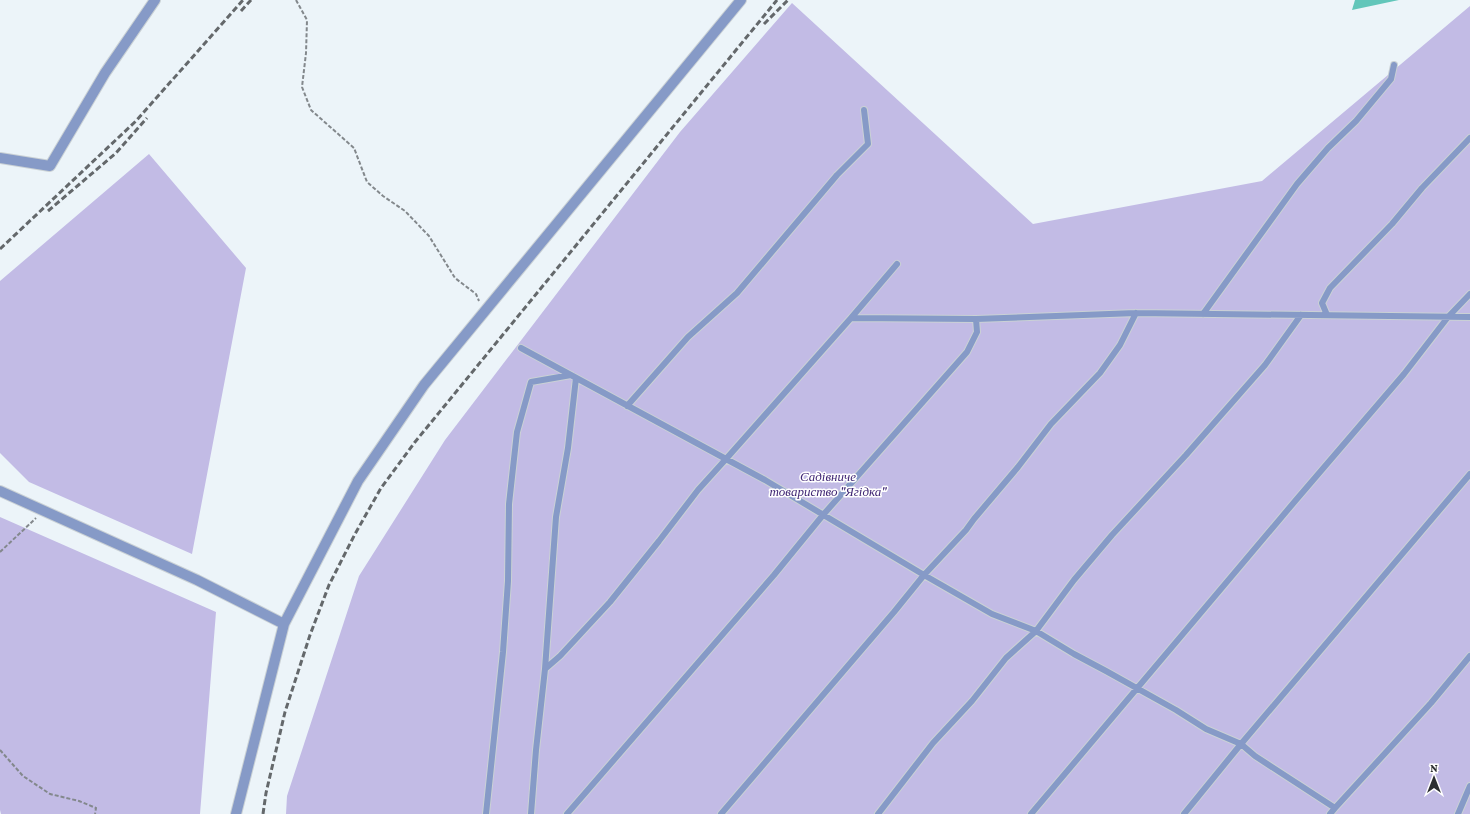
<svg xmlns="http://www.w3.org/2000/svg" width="1470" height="814" viewBox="0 0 1470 814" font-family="'Crimson Pro',serif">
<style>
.green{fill:#c2bbe5}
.water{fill:#62c6ba}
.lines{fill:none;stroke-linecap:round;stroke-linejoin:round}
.lane-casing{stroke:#cad1d5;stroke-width:8}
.street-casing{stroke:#cad1d5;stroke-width:12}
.path{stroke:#83888c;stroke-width:2;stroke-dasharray:4 2;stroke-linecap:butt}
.lane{stroke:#869ac7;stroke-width:6}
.street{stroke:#869ac7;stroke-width:10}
.rail{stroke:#64686b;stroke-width:3;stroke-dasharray:6 3;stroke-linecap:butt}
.labels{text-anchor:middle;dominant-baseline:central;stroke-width:3;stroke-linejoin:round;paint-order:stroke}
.park-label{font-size:13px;font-style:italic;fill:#402774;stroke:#fff}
</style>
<rect width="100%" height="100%" fill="#ecf4f9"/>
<path class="green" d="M792 3 1033 224 1262 181 1470 6V814H286L287 796 359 576 445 440 680 132Z
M149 154 246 268 192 554 29 482 0 453V281Z
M0 517 216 612 200 814H1L0 810Z"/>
<path class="water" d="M1355 0H1399L1352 10Z"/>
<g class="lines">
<g class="lane-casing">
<path id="lane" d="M1203 314 1297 184 1328 148 1356 121 1391 79 1394 65
M1327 315 1322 303 1330 288 1392 224 1422 188 1470 138
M851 318 897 264
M521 348 726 459 851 318 976 319 1136 313 1470 317
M627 406 688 337 737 293 837 175 868 144 864 110
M545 669 556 517 568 448 576 378
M1335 808 1431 703 1470 656
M486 814 503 652 508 581 509 504 517 432 531 382 571 375
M531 814 536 750 545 669 560 656 610 602 659 541 698 490 726 459 765 480 924 575 992 614 1036 631 1074 654 1106 671 1176 710 1206 729 1241 744 1184 814
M567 814 774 575 823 515 967 352 977 332 976 319
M721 814 894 612 924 575 966 530 974 519 1018 467 1051 424 1100 373 1120 345 1136 313
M878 814 933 743 972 701 1006 658 1036 631 1074 580 1112 535 1186 455 1265 365 1301 315
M1031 814 1296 500 1404 374 1448 317 1470 294
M1330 814 1335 808 1255 756 1241 744 1470 474
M1458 814 1470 786"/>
</g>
<g class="street-casing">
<path id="street" d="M0 158 50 166 105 73 155 0
M0 491 197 580 284 624
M236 814 284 624 358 481 424 385 741 0"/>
</g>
<path class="path" d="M296 0 307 20 306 53 302 87 311 110 354 148 367 182 383 196 405 211 429 236 455 278 476 294 479 301
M0 552 36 518
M0 750 23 776 50 794 79 801 96 808 95 814"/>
<use href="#lane" class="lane"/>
<use href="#street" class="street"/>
<path class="rail" d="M241 11 251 0
M764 24 788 0
M48 211 116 153 147 118
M0 249 136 121 243 0
M263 814 266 793 285 712 310 635 329 585 355 534 381 488 415 442 777 0"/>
</g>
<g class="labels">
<g class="park-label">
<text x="828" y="476">Садівниче<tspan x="828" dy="15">товариство "Ягідка"</tspan></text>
</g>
</g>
<g transform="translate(1434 778)" stroke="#ffffff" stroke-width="3" paint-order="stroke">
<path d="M0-3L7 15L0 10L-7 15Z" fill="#2d3032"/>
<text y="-6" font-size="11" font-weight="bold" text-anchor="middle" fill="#2d3032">N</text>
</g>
</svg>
